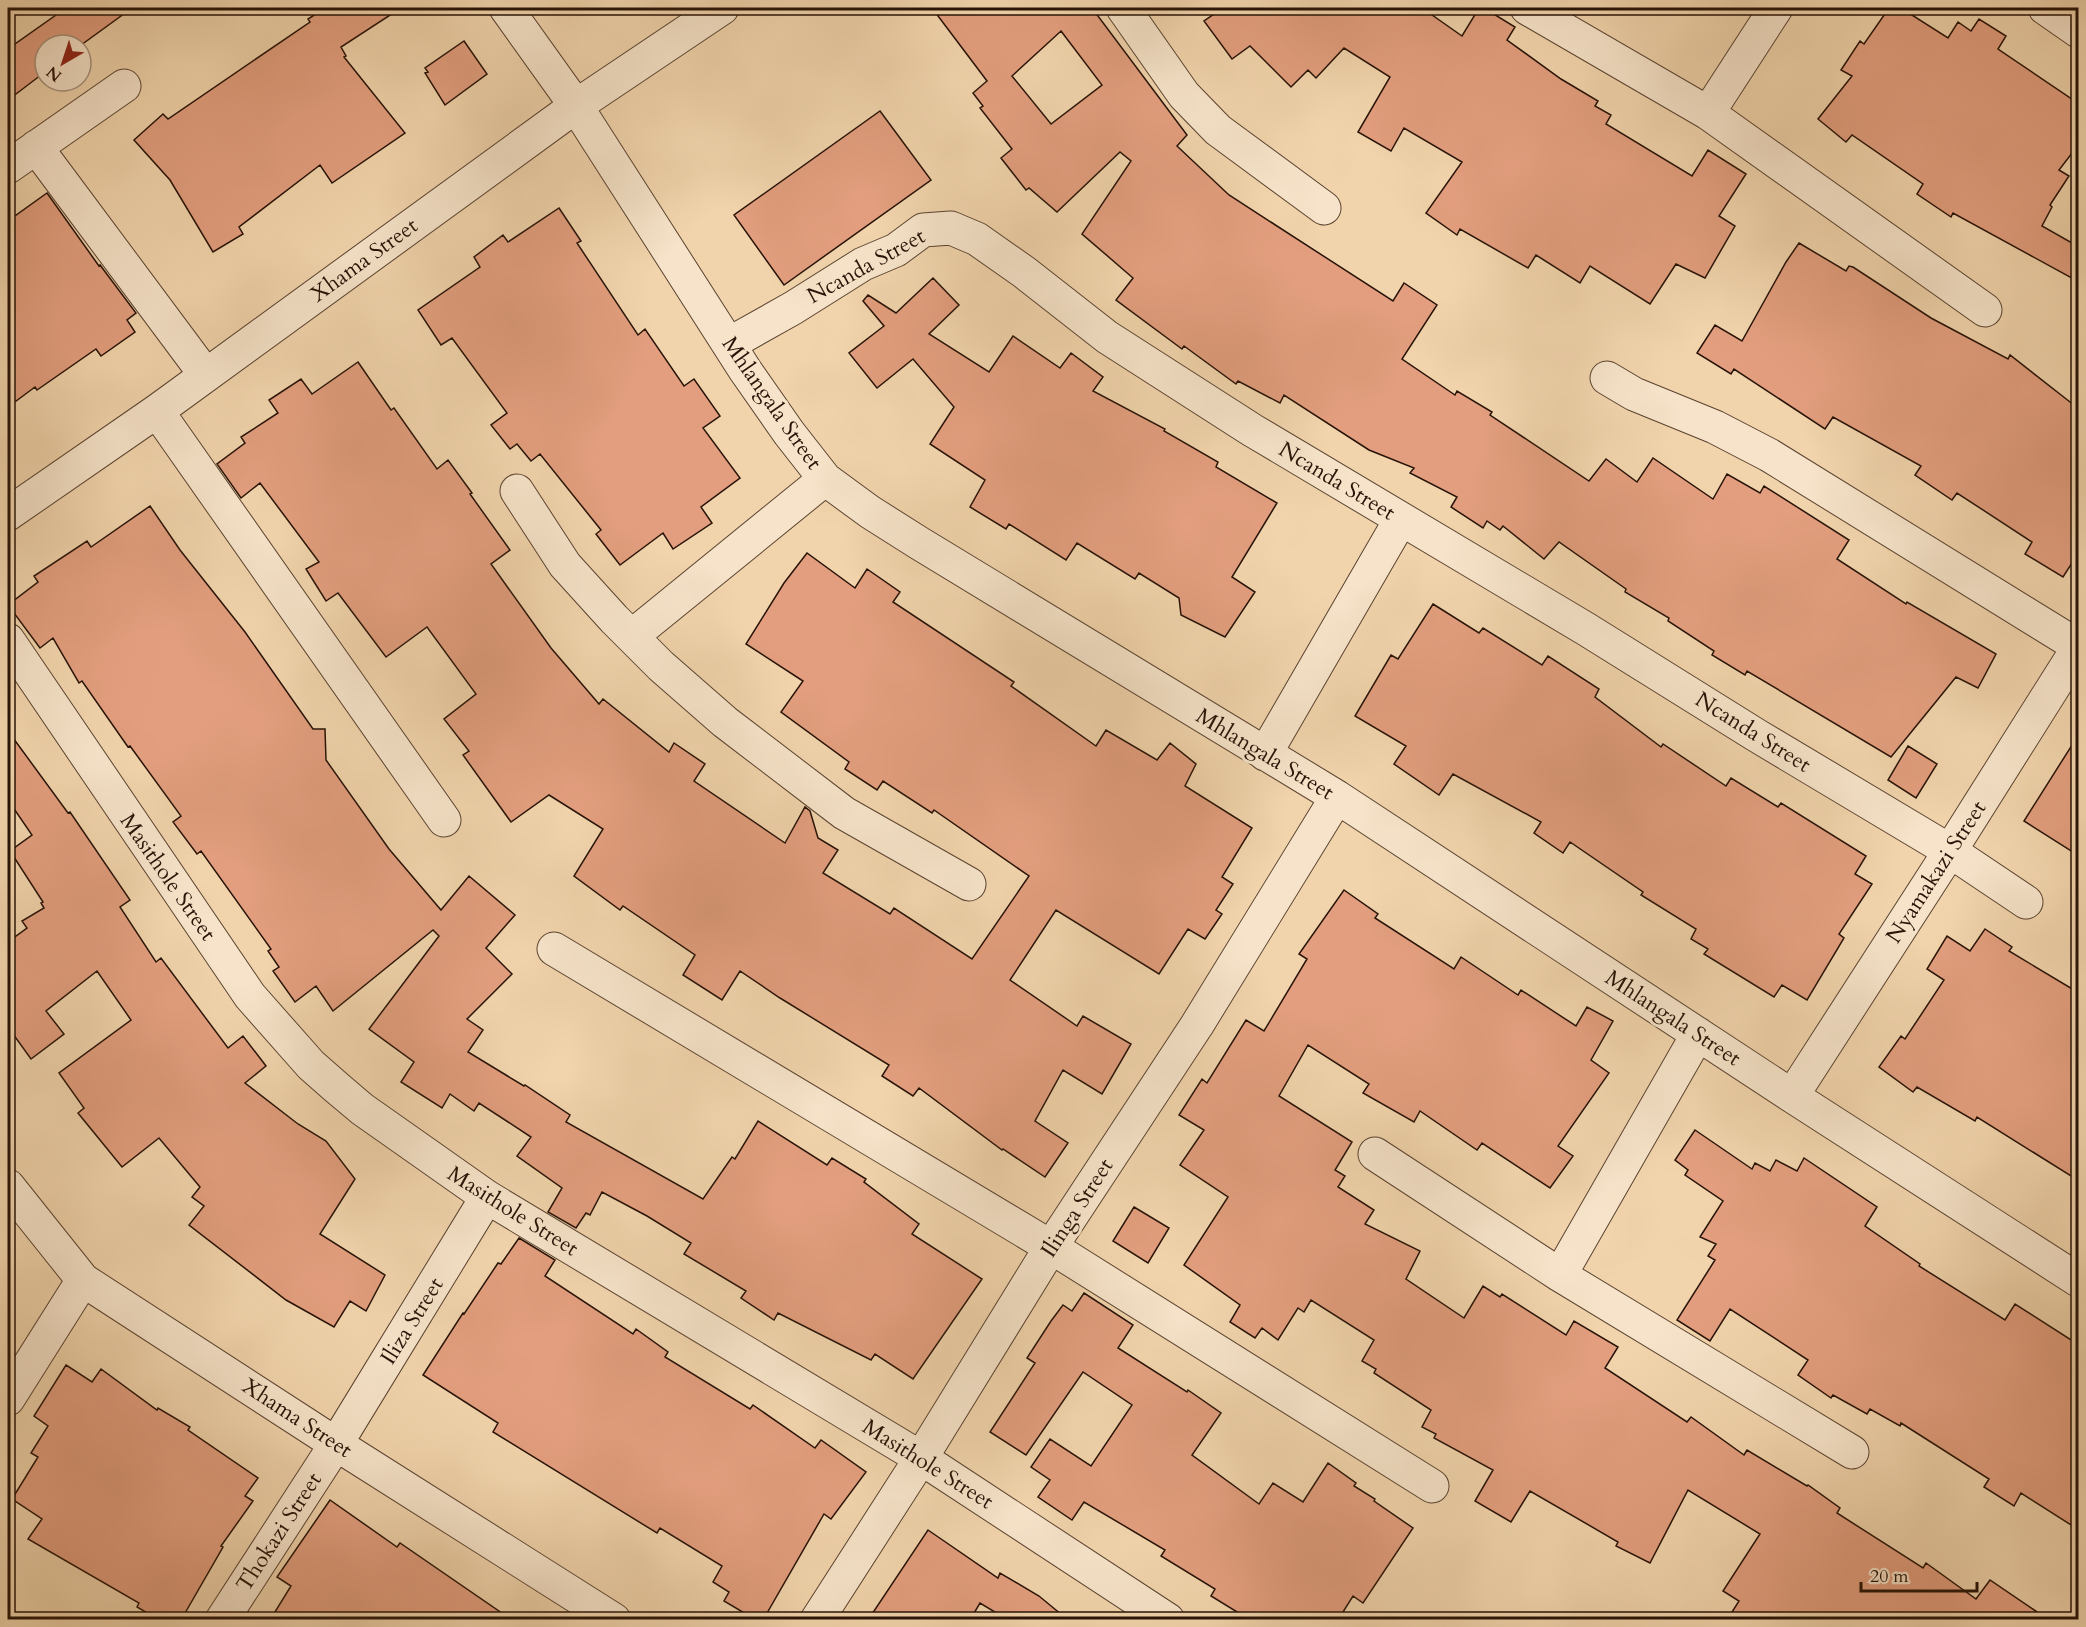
<svg xmlns="http://www.w3.org/2000/svg" width="2086" height="1627" viewBox="0 0 2086 1627" font-family="Cardo,serif">
<style>
.building{fill:#e29e7e;stroke:#271307;stroke-width:1.5;fill-rule:evenodd}
.lines{fill:none;stroke-linecap:round;stroke-linejoin:round}
.minor-casing{stroke:#5a4330;stroke-width:35}
.minor{stroke:#f6e3c9;stroke-width:33}
.labels{text-anchor:middle;dominant-baseline:central;stroke-width:6;stroke-linejoin:round;paint-order:stroke}
.street-label{font-size:22px;fill:#271307;stroke:#f6e3c9}
</style>
<rect width="100%" height="100%" fill="#f1d4ac"/>
<filter id="stains"><feTurbulence type="fractalNoise" baseFrequency=".00333" numOctaves="4"/><feColorMatrix values="0 0 0 0 .2 0 0 0 0 .09 0 0 0 0 .02 0 0 0 .5 -.17"/></filter>
<radialGradient id="worn" r=".72"><stop offset=".6" stop-color="#630" stop-opacity="0"/><stop offset="1" stop-color="#630" stop-opacity=".3"/></radialGradient>
<path class="building" d="M66 8H132L81 45H45V72L8 100V49Z
M325 8H401L341 47 346 56 344 57 405 133 332 183 320 165 239 227 243 234 213 252 170 180 134 140 163 114 168 119 310 22 308 19Z
M932 8H1092L1187 135 1177 146 1229 195 1393 301 1404 283 1437 305 1402 359 1455 395 1457 391 1492 412 1490 415 1589 481 1606 459 1637 482 1653 458 1713 499 1727 474 1760 493 1764 486 1849 540 1837 559 1906 604 1907 602 1996 654 1978 688 1956 677 1891 757 1747 671 1745 675 1712 655 1714 651 1668 621 1669 618 1625 592 1626 589 1559 542 1544 559 1503 526 1500 530 1487 521 1483 528 1451 507 1457 497 1410 473 1414 468 1369 450 1284 395 1280 403 1238 381 1236 384 1184 346 1182 349 1116 300 1133 278 1082 234 1131 161 1120 152 1057 212 1029 188 1026 190 1001 158 1012 149 980 108 983 106 973 93 987 81ZM1061 31 1102 85 1051 124 1012 76Z
M1223 8H1422L1462 36 1479 8H1484L1515 27 1507 40 1561 79 1598 101 1595 106 1611 115 1606 124 1692 176 1708 150 1746 174 1719 216 1735 226 1705 278 1676 264 1650 304 1590 266 1580 283 1536 255 1528 268 1460 229 1457 235 1426 213 1462 162 1404 128 1391 151 1358 132 1390 77 1344 48 1316 78 1308 70 1291 87 1250 46 1232 59 1204 21Z
M1889 8H1901L1948 38 1958 22 1971 31 1979 19 2006 36 1998 49 2079 104V144L2059 170 2069 176 2050 205 2052 207 2042 226 2079 247V282L1953 213 1951 217 1917 194 1923 184 1852 135 1846 142 1818 119 1852 76 1841 70 1860 41 1864 44Z
M464 41 487 74 445 105 425 73 428 72 425 68Z
M880 111 931 180 784 285 734 215Z
M47 193 99 266 100 265 136 313 127 320 135 332 101 356 96 349 37 390 35 387 8 407V221Z
M559 208 581 241 577 243 638 335 645 329 684 386 694 379 720 416 703 428 740 478 701 507 712 523 673 549 663 533 620 565 596 534 601 530 540 454 531 461 517 444 510 449 491 425 507 413 452 338 441 345 418 310 480 267 474 257 503 235 508 242Z
M1799 243 1846 271 1849 266 1853 267 1931 318 2008 359 2010 355 2079 409V552L2063 577 2025 554 2032 542 1957 493 1952 500 1915 475 1921 466 1833 417 1825 429 1734 369 1731 374 1697 353 1715 325 1742 341 1786 262Z
M933 278 959 305 929 334 989 372 1013 336 1060 368 1071 353 1103 377 1093 391 1165 429 1164 431 1218 462 1216 467 1277 503 1232 577 1255 592 1225 637 1181 615 1179 598 1139 573 1135 579 1077 543 1066 560 1009 524 1006 529 970 507 985 480 930 444 954 407 913 359 877 388 849 353 884 326 863 301 868 295 896 313Z
M358 362 391 410 394 408 437 469 448 460 472 493 470 494 510 550 491 564 551 648 599 704 603 699 669 752 674 743 705 764 694 781 785 843 805 807 810 811 818 838 838 850 823 873 890 914 894 908 972 959 1029 876 934 810 932 813 883 781 877 790 845 769 849 762 781 712 803 681 746 644 784 583 807 553 855 588 867 569 900 592 893 602 1014 682 1011 686 1096 746 1106 730 1157 760 1170 743 1196 764 1185 786 1252 828 1222 877 1233 884 1216 910 1222 914 1205 939 1188 929 1159 974 1056 910 1010 980 1077 1026 1083 1016 1131 1044 1102 1094 1063 1070 1035 1121 1068 1143 1045 1177 1003 1149 1002 1150 919 1088 913 1096 882 1076 889 1065 780 998 740 971 722 1000 683 975 695 955 623 906 620 910 574 876 603 829 549 795 511 822 463 755 469 751 444 719 476 694 427 627 386 657 338 593 326 601 306 569 319 562 260 483 241 498 217 464 245 443 241 437 278 413 269 400 301 379 312 394Z
M150 506 180 550 245 632 313 729H325L326 760 389 849 441 910 469 876 515 915 486 948 512 974 467 1019 483 1030 468 1052 524 1086 525 1085 570 1115 566 1122 703 1199 732 1157 735 1159 758 1121 827 1165 832 1158 866 1179 864 1182 919 1224 912 1234 982 1279 913 1379 875 1354 871 1360 778 1313 774 1320 741 1298 746 1291 684 1254 691 1243 647 1216 602 1192 590 1215 586 1213 576 1228 548 1212 562 1188 517 1156 531 1137 479 1103 474 1111 450 1094 442 1108 401 1082 414 1062 369 1029 439 936 433 930 333 1011 316 986 295 1002 273 971 279 967 268 951 271 949 201 851 197 854 173 822 181 816 130 746 128 747 82 681 79 683 53 638 40 648 8 605 38 582 34 576 87 541 91 547Z
M1433 604 1479 633 1483 628 1542 665 1548 656 1599 689 1595 697 1661 747 1663 744 1726 786 1731 778 1778 807 1781 803 1866 856 1855 874 1872 884 1839 934 1844 938 1807 1000 1782 985 1774 997 1704 954 1708 949 1691 939 1696 929 1641 895 1643 892 1570 842 1563 853 1534 833 1541 822 1453 774 1439 795 1394 764 1406 746 1355 716 1391 655 1398 659Z
M8 731 68 813 70 812 130 900 120 907 156 962 161 958 228 1048 243 1036 266 1066 245 1083 298 1124 326 1141 355 1179 320 1234 385 1275 366 1311 350 1301 334 1327 286 1300 189 1225 204 1206 192 1197 200 1187 159 1138 122 1167 78 1113 84 1108 59 1073 131 1020 97 971 46 1011 64 1034 31 1059 8 1027V942L27 928 22 921 44 908 41 903 43 902 10 851 32 835 8 800Z
M2079 734V856L2024 821Z
M1908 746 1937 764 1916 798 1888 780Z
M1344 890 1378 914 1375 918 1454 969 1461 957 1518 995 1521 990 1576 1026 1587 1007 1613 1021 1591 1060 1609 1073 1558 1146 1573 1156 1550 1188 1482 1143 1477 1150 1420 1111 1414 1122 1363 1093 1369 1084 1308 1045 1279 1096 1352 1142 1335 1170 1345 1176 1338 1187 1374 1210 1365 1224 1420 1251 1406 1279 1464 1318 1483 1286 1500 1297 1502 1294 1566 1335 1574 1321 1618 1347 1605 1368 1687 1422 1691 1417 1744 1455 1747 1450 1807 1486 1808 1485 1840 1508 1837 1513 1923 1568 1926 1563 1976 1599 1990 1580 2049 1620H1727L1739 1601 1723 1591 1760 1534 1688 1490 1650 1563 1616 1546 1618 1542 1530 1491 1511 1522 1475 1501 1493 1470 1434 1438 1436 1434 1422 1427 1431 1410 1374 1373 1376 1369 1362 1361 1374 1340 1311 1300 1304 1312 1298 1308 1278 1340 1262 1328 1255 1338 1230 1322 1240 1305 1184 1265 1228 1197 1180 1165 1204 1130 1179 1115 1202 1079 1207 1083 1246 1020 1264 1031 1307 959 1299 954Z
M1985 929 2012 947 2009 951 2079 993V1181L1977 1117 1975 1121 1917 1087 1913 1092 1879 1067 1901 1036 1905 1039 1944 980 1927 969 1947 936 1970 951Z
M1695 1130 1752 1169 1755 1163 1770 1171 1776 1160 1797 1171 1804 1158 1877 1207 1865 1226 1920 1264 1919 1266 2005 1320 2015 1304 2079 1345V1530L2021 1493 2014 1506 1984 1487 1989 1479 1901 1423 1900 1426 1870 1409 1867 1414 1833 1395 1831 1398 1798 1375 1808 1360 1730 1309 1710 1341 1677 1320 1715 1260 1708 1256 1716 1244 1700 1237 1723 1201 1685 1175 1688 1170 1675 1160Z
M1134 1207 1169 1228 1148 1263 1113 1241Z
M519 1238 555 1260 545 1276 633 1334 636 1329 668 1352 665 1357 750 1409 753 1405 815 1448 821 1440 866 1472 831 1519 824 1514 763 1620H756L724 1601 729 1592 713 1582 722 1566 660 1528 657 1533 493 1432 498 1423 423 1375 463 1313 464 1314 498 1263 501 1264Z
M1084 1293 1133 1325 1118 1348 1187 1392 1188 1390 1221 1413 1192 1455 1259 1504 1273 1483 1303 1502 1328 1463 1356 1483 1354 1486 1375 1499 1374 1501 1413 1528 1363 1603 1353 1596 1338 1620H1250L1211 1596 1215 1589 1161 1556 1165 1550 1084 1502 1072 1520 1038 1497 1050 1480 1031 1467 1050 1439 1091 1466 1132 1405 1083 1372 1026 1455 990 1432 1035 1363 1027 1358 1051 1321 1063 1305 1072 1311Z
M66 1365 92 1382 101 1369 157 1410 158 1408 190 1427 188 1430 258 1478 245 1496 253 1501 221 1546 223 1547 181 1620H159L137 1607 139 1603 28 1539 42 1519 12 1499 38 1457 31 1453 48 1426 34 1416Z
M330 1500 397 1547 400 1543 512 1620H270L291 1586 277 1577Z
M928 1530 998 1578 1000 1573 1039 1596 1068 1620H1008L980 1603 970 1620H868Z"/>
<g class="lines">
<g class="minor-casing">
<path id="minor" d="M506 8 576 106 745 370 789 433 825 479 870 512 919 543 1337 797 1792 1096 2078 1280
M1123 8 1184 95 1218 130 1324 208
M1527 8 1708 113 1985 310
M2045 8 2078 31
M1708 113 1776 8
M36 147 205 374
M8 167 124 86
M729 344 793 308 863 264 896 250 923 230 951 228 977 239 1024 272 1107 337 1252 430 1586 629 1756 735 1950 851 2026 902
M1607 378 1634 394 1715 427 1769 455 2078 646
M157 411 444 820
M517 491 565 565 614 619 661 666 725 722 844 813 969 884
M8 514 157 411 576 106 722 8
M632 636 825 479
M8 640 250 996 311 1065 336 1087 362 1109 487 1197 921 1458 1168 1620
M1265 754 1401 519
M554 949 1051 1247 1432 1486
M1792 1096 1950 851 2078 648
M1375 1154 1560 1275 1852 1452
M8 1186 83 1280 336 1444 614 1620
M1560 1275 1698 1034
M8 1399 83 1280
M222 1620 336 1444 487 1197
M817 1620 921 1458 1051 1247 1197 1025 1337 797"/>
</g>
<use href="#minor" class="minor"/>
</g>
<g class="labels">
<g class="street-label">
<text transform="translate(364 260) rotate(-36)">Xhama Street</text>
<text transform="translate(866 266) rotate(-29)">Ncanda Street</text>
<text transform="translate(772 403) rotate(55)">Mhlangala Street</text>
<text transform="translate(1337 481) rotate(31)">Ncanda Street</text>
<text transform="translate(1753 732) rotate(32)">Ncanda Street</text>
<text transform="translate(1265 754) rotate(31)">Mhlangala Street</text>
<text transform="translate(1936 872) rotate(-57)">Nyamakazi Street</text>
<text transform="translate(168 877) rotate(55)">Masithole Street</text>
<text transform="translate(1673 1018) rotate(33)">Mhlangala Street</text>
<text transform="translate(1077 1208) rotate(-57)">Ilinga Street</text>
<text transform="translate(513 1211) rotate(32)">Masithole Street</text>
<text transform="translate(412 1321) rotate(-58)">Iliza Street</text>
<text transform="translate(297 1418) rotate(33)">Xhama Street</text>
<text transform="translate(928 1464) rotate(32)">Masithole Street</text>
<text transform="translate(279 1532) rotate(-57)">Thokazi Street</text>
</g>
</g>
<rect width="2086" height="1627" fill="none" stroke="#f1d4ac" stroke-width="30"/>
<rect x="9" y="9" width="2068" height="1609" fill="none" stroke="#271307" stroke-width="3"/>
<rect x="15" y="15" width="2056" height="1597" fill="none" stroke="#271307" stroke-width="1.5"/>
<g transform="translate(63 63) rotate(219)"><circle r="28" fill="#f6e3c9" stroke="#a3907b" stroke-width="1.5"/>
<path d="M0-4.5L10 22L0 15L-10 22Z" fill="#8f2418"/>
<text y="-9" font-size="16" font-weight="bold" text-anchor="middle" fill="#271307">N</text>
</g>
<path d="M1861 1582v9h116v-9" fill="none" stroke="#271307" stroke-width="3"/>
<text x="1870" y="1582" font-size="18" fill="#271307" stroke="#f6e3c9" stroke-width="4.5" paint-order="stroke">20 m</text>
<rect width="100%" height="100%" filter="url(#stains)"/>
<rect width="100%" height="100%" fill="url(#worn)"/>
</svg>
